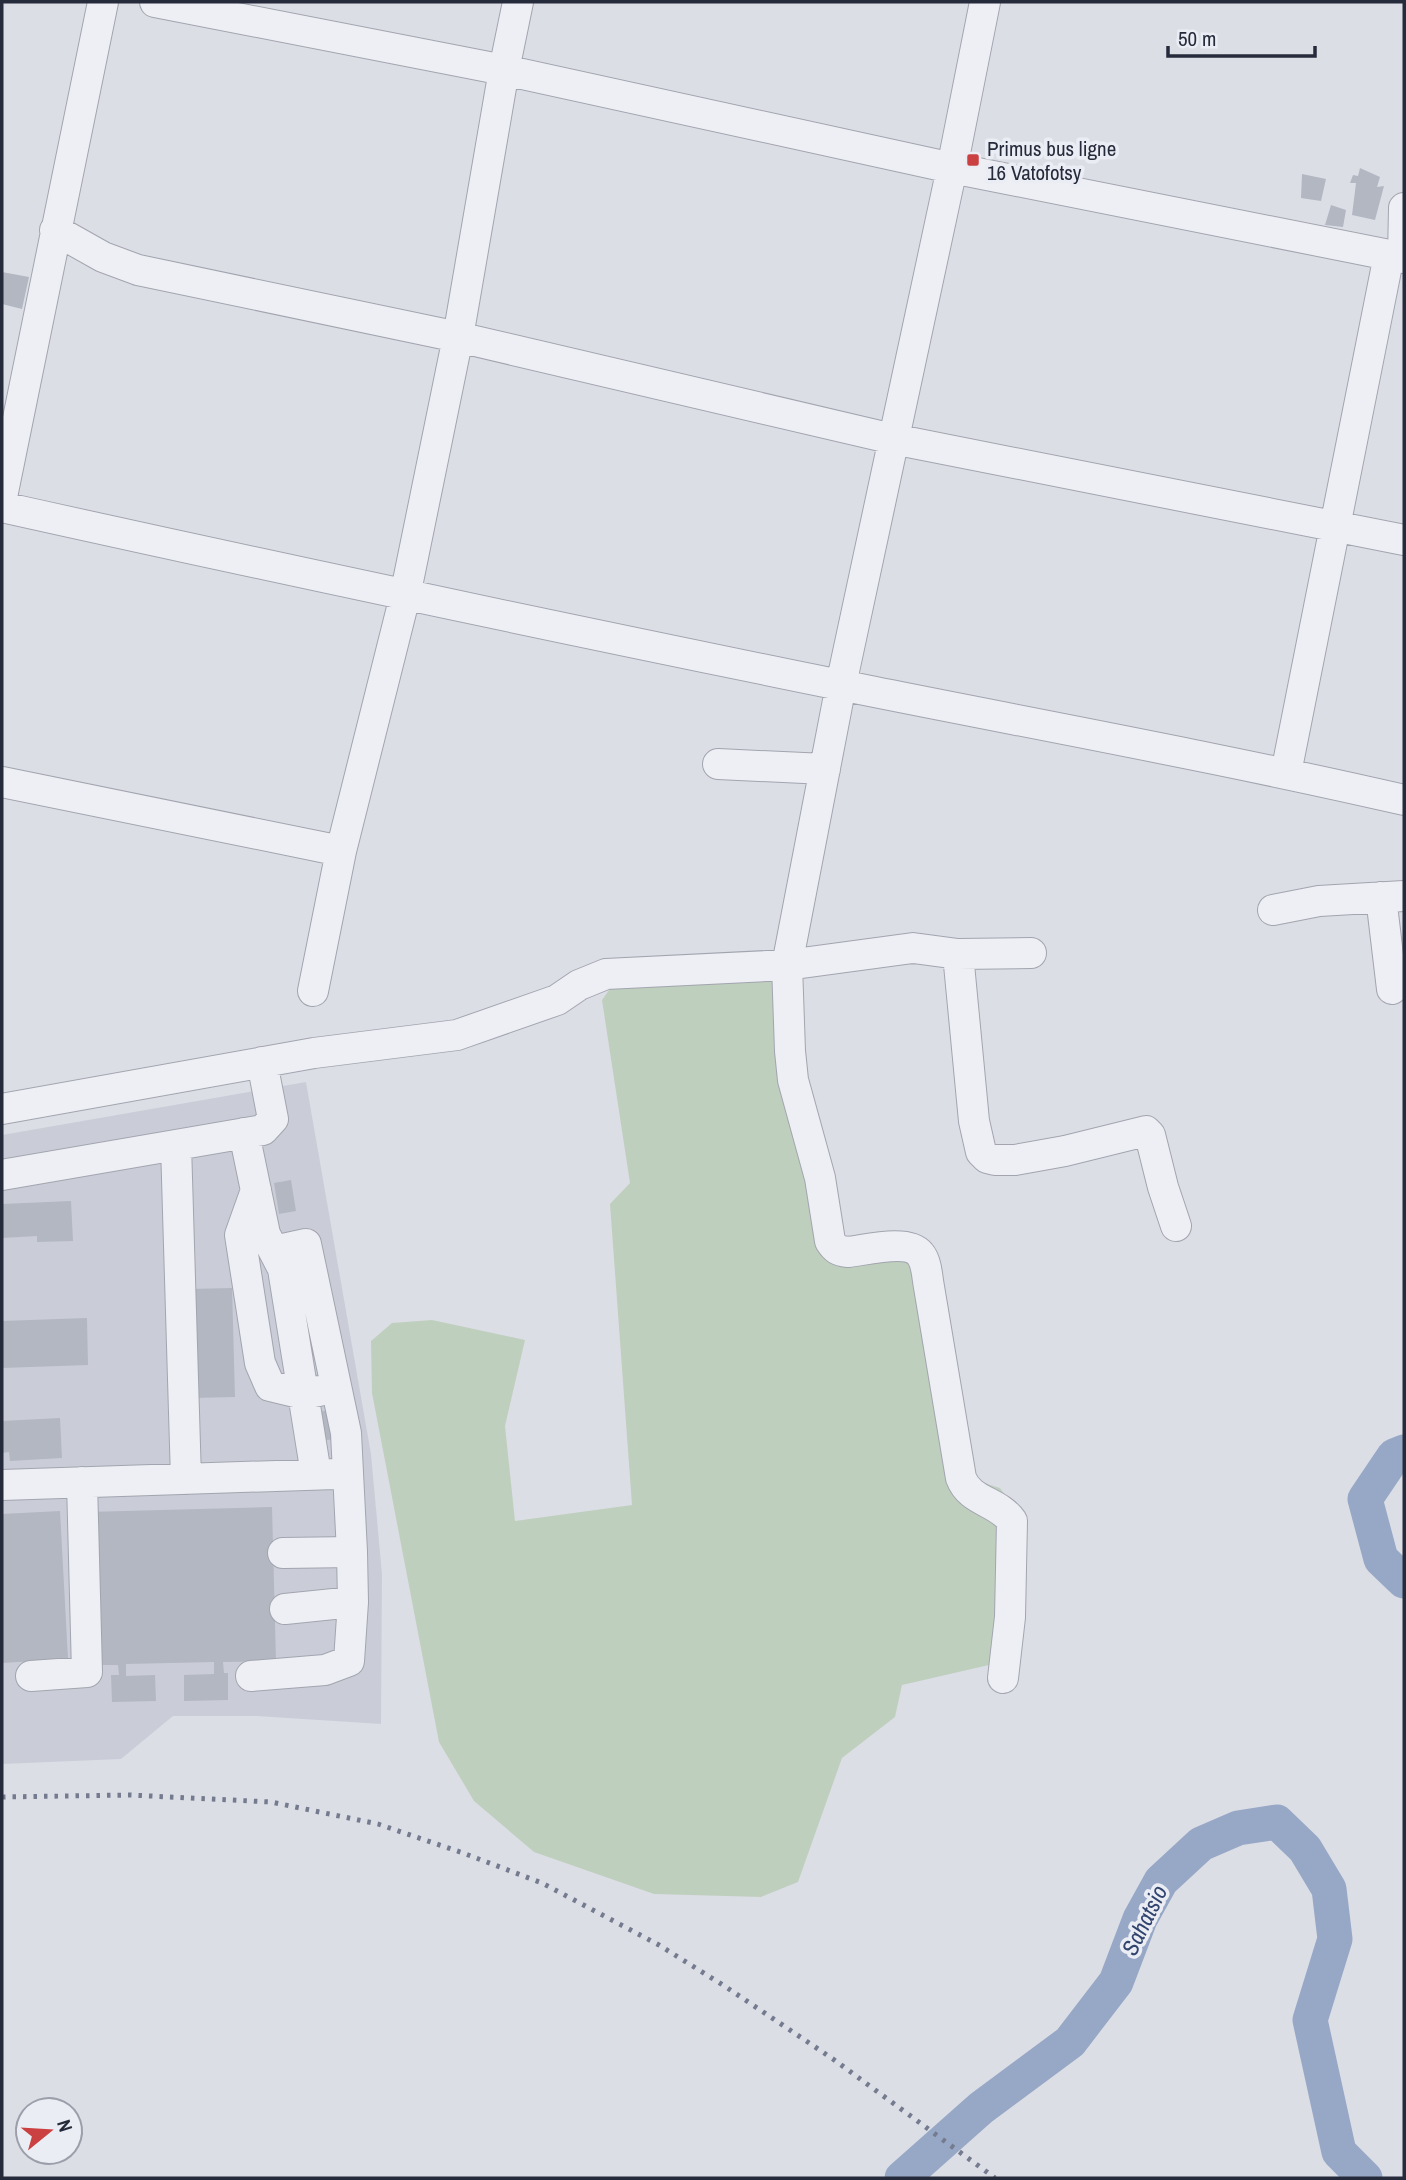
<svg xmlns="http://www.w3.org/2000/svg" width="1406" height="2180" viewBox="0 0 1406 2180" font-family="'Archivo Narrow',sans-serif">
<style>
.built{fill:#cacdd7}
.green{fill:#bfcfbd}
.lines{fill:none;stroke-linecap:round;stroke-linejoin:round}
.river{stroke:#97a7c6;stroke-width:35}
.building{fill:#b3b7c2}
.minor-casing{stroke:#a2a5af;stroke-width:32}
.minor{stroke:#eeeff4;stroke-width:30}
.rail{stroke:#757b8f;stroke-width:5;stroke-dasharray:3.5 7;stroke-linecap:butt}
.poi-dot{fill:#cb4142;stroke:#ebedf4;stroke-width:2.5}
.labels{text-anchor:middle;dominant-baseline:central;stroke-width:7;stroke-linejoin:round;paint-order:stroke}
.poi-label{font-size:21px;fill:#262b3b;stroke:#ebedf4;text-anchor:start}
.water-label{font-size:23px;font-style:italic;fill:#31446e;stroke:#ebedf4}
</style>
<rect width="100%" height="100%" fill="#dcdee6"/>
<path class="built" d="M306 1082 371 1454 382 1574 381 1724 256 1716H173L121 1759 2 1764V1135Z"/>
<path class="green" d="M789 968 828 1243 912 1238 964 1477 1000 1488 1011 1503 1001 1659 989 1665 902 1685 895 1717 842 1758 798 1882 761 1897 654 1894 534 1852 474 1801 439 1742 372 1393 371 1341 392 1323 432 1320 525 1340 505 1426 515 1521 632 1505 610 1204 630 1183 602 1000 614 983Z"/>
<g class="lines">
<path class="river" d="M1404 1452 1394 1456 1365 1499 1381 1559 1404 1581
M902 2178 981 2108 1070 2042 1116 1982 1140 1919 1161 1881 1201 1844 1238 1828 1277 1822 1305 1849 1329 1889 1335 1939 1310 2020 1339 2152 1365 2178"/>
</g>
<path class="building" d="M1360 168 1380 177 1377 187 1384 186 1375 220 1352 215 1356 183H1350L1353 175 1358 176Z
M1302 174 1326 179 1321 201 1301 198Z
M1331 205 1346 210 1343 227 1325 225Z
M2 272 29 277 22 309 2 304Z
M291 1180 296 1211 279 1214 274 1183Z
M71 1201 73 1241 37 1242V1236L2 1238V1204Z
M232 1288 235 1397 193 1398 189 1289Z
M87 1318 88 1365 2 1368V1321Z
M330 1410 334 1439 320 1441 316 1412Z
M60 1418 62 1458 10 1461 9 1452 2 1453V1421Z
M272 1507 276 1661 223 1662 224 1673H228V1700L184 1701V1675L214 1674V1662L126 1664V1676L155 1675 156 1701 112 1702 111 1675H119L118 1665H98L87 1512Z
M60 1511 68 1659 2 1663V1514Z"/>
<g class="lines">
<g class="minor-casing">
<path id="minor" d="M155 2 504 70 952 168 1404 258
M985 2 952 168 841 685 787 965 790 1051 793 1080 820 1178 830 1241C835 1249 838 1251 848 1252 866 1250 908 1239 920 1254 927 1262 927 1277 929 1287L961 1478C970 1502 998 1501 1012 1521L1010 1617 1003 1678
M55 230 103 257 138 270 458 337 893 439 1404 540
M1403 257 1404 208
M2 497 103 2
M2 507C281 569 560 628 840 685 1028 723 1217 757 1404 800
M718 764 825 769
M1286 773 1389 255
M2 782 341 851
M1381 897 1392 989
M1273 910 1319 901 1404 896
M958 954 1031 953
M313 991 341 851 405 596 458 337 504 70 518 2
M2 1109 314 1053 457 1035 557 1000 579 985 606 974 787 965 913 948 958 954 974 1121 981 1152 987 1158 995 1160H1015L1065 1151 1146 1131 1150 1135 1163 1187 1176 1226
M244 1133 265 1234 283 1269 316 1474
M176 1145 186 1479
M2 1175 263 1130 273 1119 262 1062
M256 1190 240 1235 260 1363 270 1386 303 1394 319 1391
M2 1485 335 1474
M283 1553 352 1552
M285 1609 353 1602
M31 1676 87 1672 82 1482
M251 1676 325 1670 349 1661 353 1602 352 1552 346 1433 306 1244 274 1251"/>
</g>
<use href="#minor" class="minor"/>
<path class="rail" d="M2 1797 130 1795 271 1802 378 1824 463 1853 542 1883 659 1945 726 1987 833 2059 995 2178"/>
</g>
<rect class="poi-dot" x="966" y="153" width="14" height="14" rx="3.5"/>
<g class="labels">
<g class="poi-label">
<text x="987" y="148">Primus bus ligne<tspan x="987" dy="24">16 Vatofotsy</tspan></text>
</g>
<g class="water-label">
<text transform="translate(1144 1920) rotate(-64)">Sahatsio</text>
</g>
</g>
<rect width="1406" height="2180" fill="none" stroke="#262b3b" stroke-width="7"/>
<g transform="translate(49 2131) rotate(72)"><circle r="33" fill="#ebedf4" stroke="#9c9faa" stroke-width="2"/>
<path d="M0-5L12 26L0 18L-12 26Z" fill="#cb4142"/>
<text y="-10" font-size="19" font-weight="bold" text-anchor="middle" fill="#262b3b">N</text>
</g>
<path d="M1168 46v10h147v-10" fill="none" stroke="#262b3b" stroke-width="3.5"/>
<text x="1178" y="46" font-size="21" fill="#262b3b" stroke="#ebedf4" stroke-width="5" paint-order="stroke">50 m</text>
</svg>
